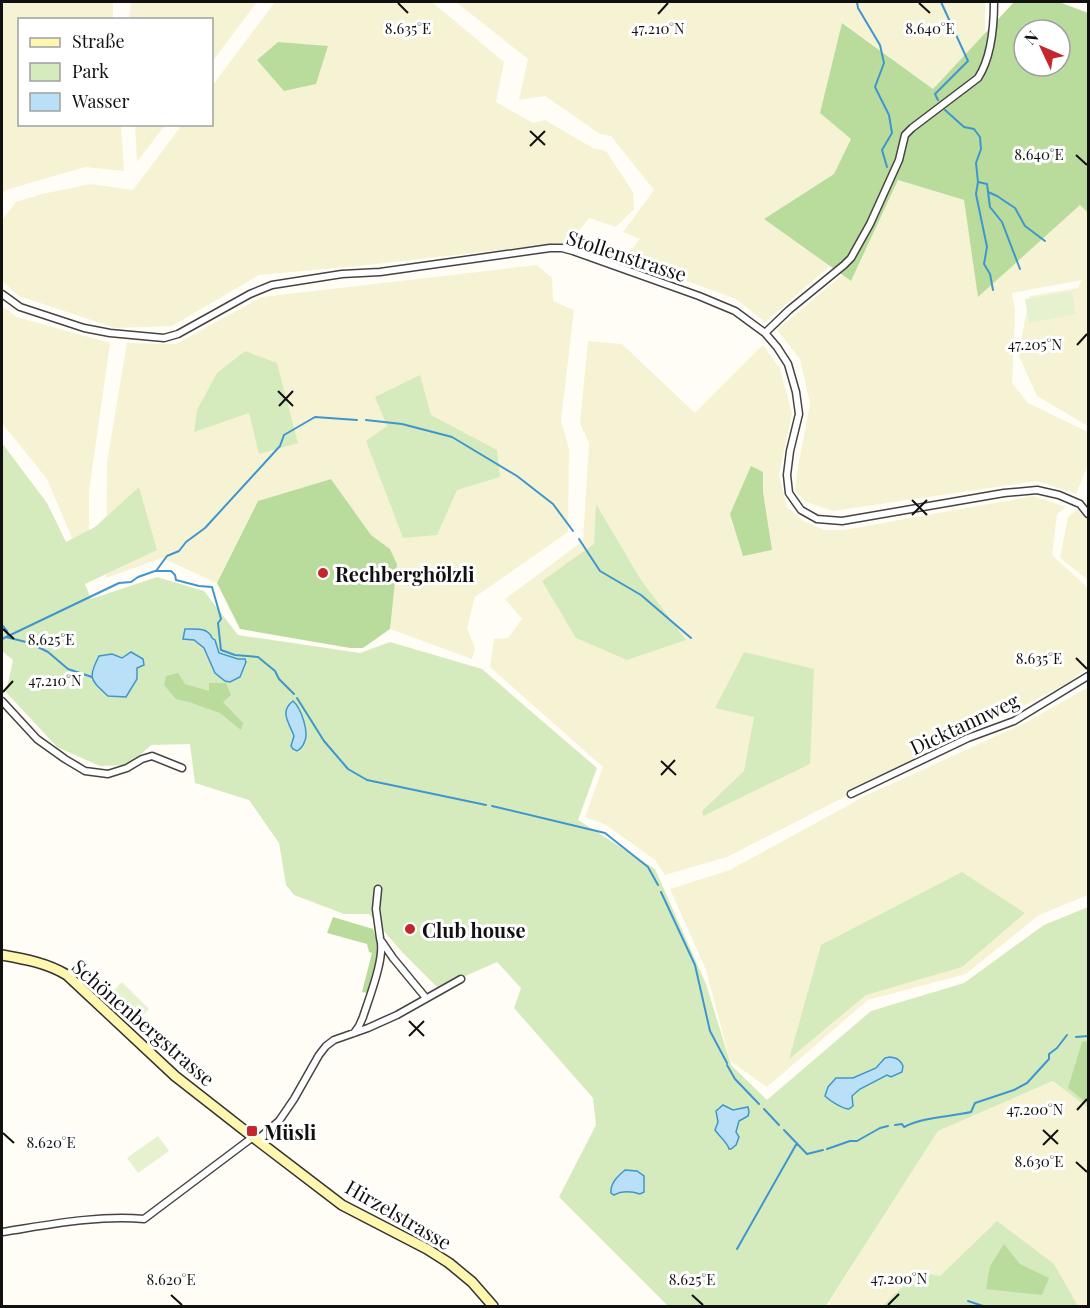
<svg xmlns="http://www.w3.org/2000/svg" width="1090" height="1308" viewBox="0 0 1090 1308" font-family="'Playfair Display',serif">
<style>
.farmland{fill:#f6f3d4}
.green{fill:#d5ebbd}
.forest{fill:#b9dc9c;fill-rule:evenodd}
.pitch{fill:#e6f2cf}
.water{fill:#b9e0f7;stroke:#3f96cf;stroke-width:1.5}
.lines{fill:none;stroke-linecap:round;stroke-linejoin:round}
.stream{stroke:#3f96cf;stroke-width:2}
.street-casing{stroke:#444;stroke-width:9}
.secondary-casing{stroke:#333;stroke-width:12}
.street{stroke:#fff;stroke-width:6}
.secondary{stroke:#fff6b0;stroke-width:9}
.ticks{fill:none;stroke:#111;stroke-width:2}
.poi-dot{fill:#c4262e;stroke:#fff;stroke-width:2}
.labels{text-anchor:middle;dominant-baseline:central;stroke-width:6;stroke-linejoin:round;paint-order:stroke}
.street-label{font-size:20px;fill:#111;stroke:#fff}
.poi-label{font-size:20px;font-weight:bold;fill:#111;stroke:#fff;text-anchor:start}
.ticks-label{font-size:15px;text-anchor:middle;fill:#111;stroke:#fff;stroke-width:6;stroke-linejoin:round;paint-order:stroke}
</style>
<rect width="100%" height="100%" fill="#fffdf5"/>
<path class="farmland" d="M2 2H113V19L20 20V124L121 125 124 171 85 167 6 190 2 194Z
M131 2H257L212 62V20L129 19Z
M275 2H432L504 62 496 102 533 123 545 120 593 148 606 151 633 192 634 209 616 227 589 218 571 242 358 266 259 275 172 326 115 328 19 296 2 281V220L16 202 42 194 91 184 133 190 182 125 212 124V86Z
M456 2H985V33L933 89 843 23 851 139 834 174 765 219 830 266 765 322 736 299 624 258 640 239 623 232 654 190 611 136 600 134 545 96 519 100 528 59Z
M135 125H165L137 162Z
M898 180 964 200 979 296 1080 205 1088 213V426L1037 396 1018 354 1030 296 1078 288 1082 280 1012 293 1015 311 1012 383 1028 403 1088 432V465L1076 494 1037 481 833 511 806 502 795 491 797 472 810 404 800 359 777 330 842 275 851 281Z
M537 265 552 278 553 301 574 310 561 420 569 449 568 532 475 597 467 628 475 648 472 659 390 629 397 564 390 549 371 535 331 479 258 501 217 583 162 558 106 578 107 462 127 343 176 344 262 297Z
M2 306 17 317 110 343 89 492V578L47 479 2 423Z
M588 341 622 344 695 413 763 345 780 369 792 413 779 475 787 507 804 521 824 530H844L1033 496 1066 507 1057 514 1052 555 1088 588V668L1068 683 727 857 665 875 655 860 606 825 585 817 603 767 490 667 494 639 508 638 522 619 505 599 583 541 589 443 580 423Z
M1088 501V580L1060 558 1068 517Z
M1088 687V895L1039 915 966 974 868 1000 767 1087 730 1061 706 970 670 889 730 870 865 796 1029 721Z
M1053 1081 1088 1108V1306H830L829 1302 938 1131Z"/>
<path class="green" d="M245 351 277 363 298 443 259 454 249 413 194 432 197 410 217 373Z
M420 375 431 415 497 450 500 477 457 490 437 535 403 538 366 441 387 426 375 397Z
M2 443 47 503 66 542 95 527 139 487 157 550 85 584 91 599 157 577 204 591 238 635 360 653 390 642 482 669 597 768 578 820 655 869 706 984 731 1065 767 1100 871 1011 964 983 1044 925 1088 907V1108L1053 1081 938 1131 826 1306H668L559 1197 596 1125 593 1098 514 1008 521 988 497 962 438 988 402 952 369 914H344L294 895 286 885 279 843 249 800 195 783 190 744 151 745 129 765 100 766 57 747 6 692 13 660 2 651Z
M596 504 641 580 686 640 627 660 576 638 542 581 594 544Z
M744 652 814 669 810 764 703 816 702 811 744 771 754 717 715 708Z
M962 872 1025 913 962 967 866 995 789 1059 821 945Z
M997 1221 1054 1264 1078 1306H882L919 1272 940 1276Z"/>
<path class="forest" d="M1014 2H1059L1088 13V213L1080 205 978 297 964 200 898 180 851 281 764 219 834 174 851 139 820 113 842 23 933 89ZM1024 30H1060V66H1024Z
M278 42 328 46 316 84 284 91 257 60Z
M751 466 763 472V492L772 550 743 556 730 514Z
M331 479 371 535 390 549 397 564 390 629 363 648H350L240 629 217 583 258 501Z
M178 673 185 684 209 691V683H226L231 695 223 702 243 723 241 730 220 713 189 702 176 699 164 685 166 676Z
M333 917 373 929 378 944 379 956 368 993 362 992 372 953 369 952 367 944 327 933Z
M1088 1041V1104L1068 1088 1082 1042Z
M1004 1244 1020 1264 1049 1278 1042 1295 986 1289 990 1266Z"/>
<path class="pitch" d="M1072 291 1076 314 1029 323 1025 299Z
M122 982 149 1009 135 1023 108 996Z
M158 1136 169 1151 138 1173 127 1158Z"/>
<path class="water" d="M185 629C195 629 208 627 212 638L215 640 219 653 238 659H245L246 662 240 677 230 682 225 681 215 673 204 648 194 640 183 639Z
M131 652 143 659 144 665 137 668V679L126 697 108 696C91 680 87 679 99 656L112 654 122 658Z
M293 701C301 708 310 733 304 743 303 746 300 749 297 751L293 749 291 746 294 736C289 722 279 712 293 701Z
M890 1057C898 1058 900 1060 903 1066L902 1072 891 1077 887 1075 860 1089 852 1096 853 1106 849 1109C843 1109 830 1101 825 1096L828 1087 836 1078H853L876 1068 885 1058Z
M723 1105 733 1110 748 1107 749 1112 748 1116 739 1121 736 1132 739 1137 736 1145 731 1149H729C728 1143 719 1136 715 1130L718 1122 716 1111Z
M625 1170 637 1171 644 1176V1192L640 1194C631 1191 623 1190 614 1195L611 1193C610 1183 618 1176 625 1170Z"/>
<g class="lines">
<path class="stream" d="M857 2 858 8 880 45 884 63 875 87 889 115 892 133 882 150 887 167
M938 100 935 94 968 61 941 2
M945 110 964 127 974 129 980 137 981 149 976 163 978 182 987 184 990 207 1002 222 1020 269
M978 182 976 194 987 247 984 264 990 274 993 290
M988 192 997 196 1015 208 1025 226 1045 241
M366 420 402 424 452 437 517 476 553 504 573 531
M579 539 600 571 641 595 691 638
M156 571 167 556 179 551 186 542 205 528 280 446 284 435 315 417 357 420
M2 625 7 631 8 635
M6 637 30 643 48 652 68 669 92 677
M2 639 119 583 131 582 138 577 155 571H171L175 575 176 580 199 586 212 587 220 615 221 619 218 623 221 650 235 655 258 657 275 671 279 679 294 694
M297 698 324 741 348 769 367 780 486 805
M492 806 605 833 648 867 658 885
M661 892 695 965 710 1031 727 1063
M1076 1037 1088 1036
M727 1065 735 1079 759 1104
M764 1109 779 1125
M895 1125 902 1124 904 1127C923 1117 949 1117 971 1112L975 1103 1014 1090 1027 1083 1049 1059V1054L1057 1048 1067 1035
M784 1130 807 1154 823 1150
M827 1149 850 1141H857L880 1128 888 1126
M737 1249 797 1143
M968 1301 983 1306"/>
<g class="street-casing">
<path id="street" d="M2 294 20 307 84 328 110 333 164 338 178 334 250 294 272 285 342 274 380 272 550 248H562L573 251 699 296 735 311 765 333 777 347 788 364 796 392 799 414 790 451 787 475 789 493 801 510 817 519 842 521 1004 493 1037 490 1059 495 1080 504 1088 514
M765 333 789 310 844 265 851 258 870 224 899 160 905 135 912 128 978 78C991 58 994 25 994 2
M2 701 37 739 65 759 85 771 108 774 127 768 142 759 152 756 182 768
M851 794 968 738 1014 721 1088 676
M382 942 393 958 426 998
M354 1033 359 1026 363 1017C369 998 386 956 380 938L376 909 378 889
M257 1140 279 1121 294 1099 319 1055 326 1046 334 1040 368 1028 397 1015 461 979
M2 1232C48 1225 96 1215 144 1219L253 1137"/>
</g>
<g class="secondary-casing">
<path id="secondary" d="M2 955C25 959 47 963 67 975L175 1076 253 1137 342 1205 427 1249 449 1263 472 1282 493 1306"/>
</g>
<use href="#street" class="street"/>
<use href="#secondary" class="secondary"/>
</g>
<path class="ticks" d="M398 3 408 13M919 3 930 13M658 14 668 3M530 131 545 145M530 146 545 131M1076 155 1087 165M1077 345 1087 334M278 391 293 406M279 406 293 391M912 500 927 515M912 515 927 500M3 629 14 639M1076 658 1087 669M3 692 13 681M661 761 676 775M661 775 675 760M409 1021 424 1036M409 1036 424 1021M1077 1110 1087 1099M1043 1130 1058 1144M3 1133 14 1143M1043 1145 1058 1130M1076 1162 1087 1172M171 1295 182 1305M692 1295 703 1305M888 1305 899 1294"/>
<g class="poi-dot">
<circle cx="323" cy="573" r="6"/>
<circle cx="410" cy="929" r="6"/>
<rect x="246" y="1125" width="12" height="12" rx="3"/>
</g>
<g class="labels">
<g class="street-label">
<text transform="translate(627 255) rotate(18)">Stollenstrasse</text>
<text transform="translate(964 723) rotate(-25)">Dicktannweg</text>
<text transform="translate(144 1022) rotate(41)">Schönenbergstrasse</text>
<text transform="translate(399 1214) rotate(30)">Hirzelstrasse</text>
</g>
<g class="poi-label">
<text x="335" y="573">Rechberghölzli</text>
<text x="422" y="929">Club house</text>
<text x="264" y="1131">Müsli</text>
</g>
</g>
<g class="ticks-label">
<text x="408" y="34">8.635°E</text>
<text x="930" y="34">8.640°E</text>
<text x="658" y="34">47.210°N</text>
<text x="1039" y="160">8.640°E</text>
<text x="1035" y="350">47.205°N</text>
<text x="51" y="645">8.625°E</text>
<text x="1039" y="664">8.635°E</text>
<text x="55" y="686">47.210°N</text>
<text x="1035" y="1115">47.200°N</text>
<text x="51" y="1148">8.620°E</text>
<text x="1039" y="1167">8.630°E</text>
<text x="899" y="1284">47.200°N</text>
<text x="171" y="1285">8.620°E</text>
<text x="692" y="1285">8.625°E</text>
</g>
<rect width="1090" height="1308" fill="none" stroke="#111111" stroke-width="6"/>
<rect x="18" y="18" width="195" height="108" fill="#ffffff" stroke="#a0a0a0" stroke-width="1.5"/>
<rect x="30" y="38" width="30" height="9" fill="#fff6b0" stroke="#a0a0a0" stroke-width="1.5"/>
<text x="72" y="48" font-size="18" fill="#111111">Straße</text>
<rect x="30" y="63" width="30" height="18" fill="#d5ebbd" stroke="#a0a0a0" stroke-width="1.5"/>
<text x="72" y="78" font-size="18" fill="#111111">Park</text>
<rect x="30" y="93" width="30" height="18" fill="#b9e0f7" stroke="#a0a0a0" stroke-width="1.5"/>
<text x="72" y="108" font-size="18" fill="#111111">Wasser</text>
<g transform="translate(1042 48) rotate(314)"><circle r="28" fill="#ffffff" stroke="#a0a0a0" stroke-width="1.5"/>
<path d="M0-4.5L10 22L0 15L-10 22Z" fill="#c4262e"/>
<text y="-9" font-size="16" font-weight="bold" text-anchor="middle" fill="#111111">N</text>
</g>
</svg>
